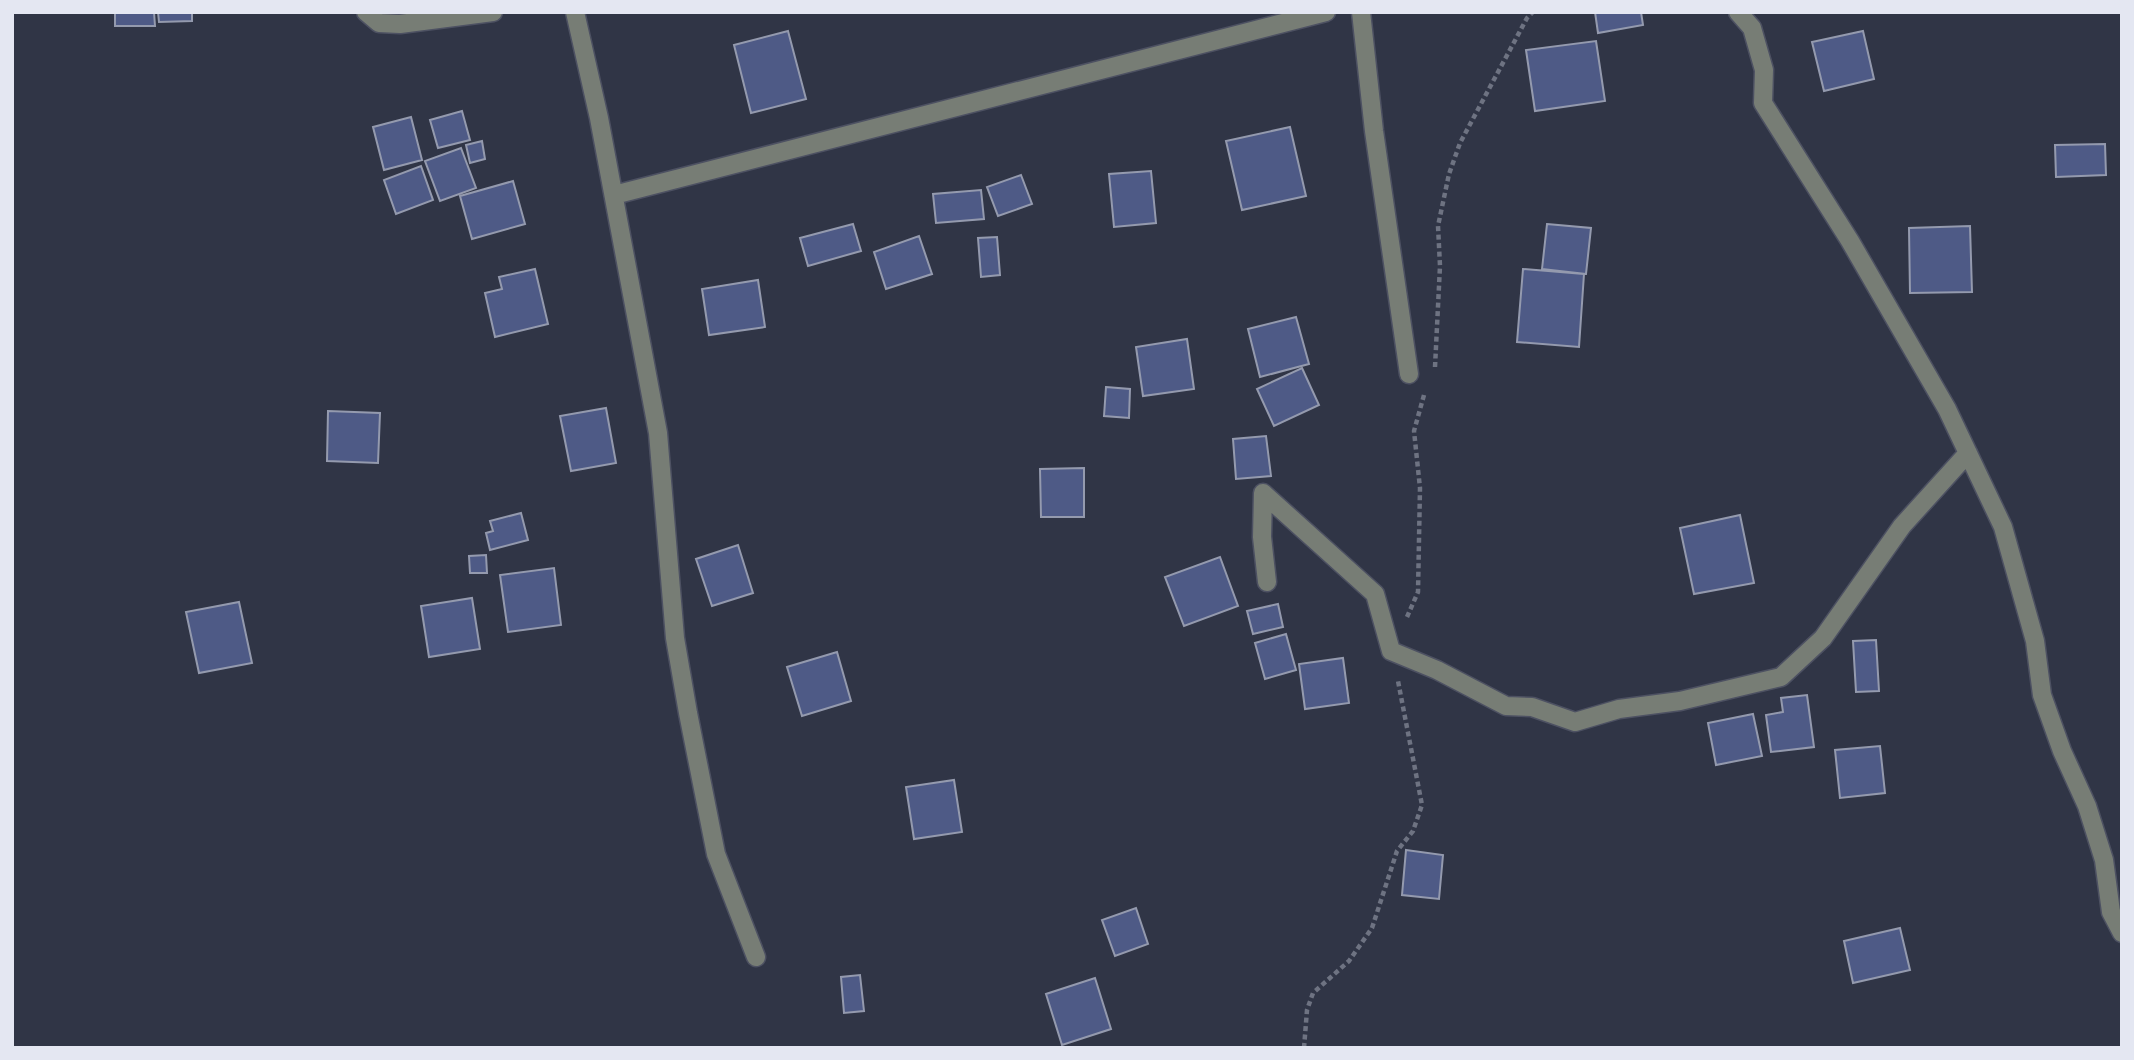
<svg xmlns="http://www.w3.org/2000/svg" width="2134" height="1060" viewBox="0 0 2134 1060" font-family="Jost,sans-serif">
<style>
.building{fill:#4e5a86;stroke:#949aae;stroke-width:2}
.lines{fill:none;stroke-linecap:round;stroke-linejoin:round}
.minor-casing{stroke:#4d5162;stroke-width:21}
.path{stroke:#6e7382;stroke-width:4.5;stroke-dasharray:5 3.5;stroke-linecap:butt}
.minor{stroke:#777d75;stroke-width:18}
</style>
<rect width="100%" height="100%" fill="#303546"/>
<path class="building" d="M115 12H154L155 26H115Z
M158 12H192V21L159 22Z
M1595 12H1641L1643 25 1598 33Z
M788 31 806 99 751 113 734 45Z
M1863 31 1874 79 1824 91 1812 42Z
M1596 41 1605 101 1535 111 1526 50Z
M462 111 470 140 438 148 430 120Z
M411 117 422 160 384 170 373 127Z
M1290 127 1306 196 1242 210 1226 141Z
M482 141 485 159 470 163 466 145Z
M2105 144 2106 175 2056 177 2055 145Z
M461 148 476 188 440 201 425 161Z
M421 166 433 200 396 214 384 180Z
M1151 171 1156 223 1114 227 1109 174Z
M1021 175 1032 204 998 216 987 187Z
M513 181 525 224 472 239 460 196Z
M981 190 984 219 936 223 933 194Z
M853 224 861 251 808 266 800 238Z
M1547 224 1591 228 1586 274 1542 269Z
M1970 226 1972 292 1910 293 1909 228Z
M919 236 932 274 886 289 874 252Z
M997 237 1000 275 981 277 978 238Z
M535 269 548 324 495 337 485 293 502 289 499 277Z
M1523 269 1584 274 1579 347 1517 342Z
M758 280 765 327 709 335 702 289Z
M1296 317 1309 364 1260 377 1248 329Z
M1187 339 1194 389 1143 396 1136 347Z
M1302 368 1319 405 1274 426 1257 389Z
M1106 387 1130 389 1129 418 1104 416Z
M606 408 616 463 571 471 560 416Z
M328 411 380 413 378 463 327 461Z
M1266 436 1271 476 1236 479 1233 439Z
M1084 468V517H1041L1040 469Z
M521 513 528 540 490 550 486 533 493 531 490 521Z
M1740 515 1754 583 1694 594 1680 528Z
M738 545 753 593 712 606 696 559Z
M486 555 487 573H470L469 556Z
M1220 557 1238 606 1184 626 1165 577Z
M554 568 561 625 508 632 500 575Z
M472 598 480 649 429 657 421 606Z
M239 602 252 663 199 673 186 612Z
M1278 604 1283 627 1253 634 1247 611Z
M1286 634 1296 670 1265 679 1255 643Z
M1876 640 1879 691 1856 692 1853 641Z
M837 652 851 701 802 716 787 667Z
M1343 658 1349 703 1305 709 1299 664Z
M1807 695 1814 747 1771 752 1766 715 1783 712 1781 698Z
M1753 714 1762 756 1716 765 1708 723Z
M1880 746 1885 793 1840 798 1835 750Z
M954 780 962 832 914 839 906 787Z
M1406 850 1443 855 1439 899 1402 895Z
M1136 908 1148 944 1115 956 1102 920Z
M1900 928 1910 970 1853 983 1844 941Z
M860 975 864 1011 844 1013 841 977Z
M1095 978 1111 1029 1062 1045 1046 994Z"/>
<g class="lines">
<g class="minor-casing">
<path id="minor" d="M366 12 379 23 400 24 493 12
M575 12 599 118 658 433 675 638 688 713 716 854 756 957
M1361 12 1374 131 1409 374
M1738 12 1752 28 1764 70 1763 103 1850 241 1947 409 2003 527 2035 641 2042 695 2062 751 2087 806 2104 860 2111 912 2122 933
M614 195 1326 12
M1267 582 1262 537 1263 493 1375 594 1391 651 1437 670 1506 706 1532 707 1575 722 1619 709 1680 701 1781 677 1823 638 1902 526 1968 453"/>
</g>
<path class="path" d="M1435 367 1440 266 1438 226 1449 174 1460 143 1527 18 1533 12
M1407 617 1418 592 1420 488 1414 431 1424 395
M1304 1048 1307 1010 1313 993 1349 961 1372 928 1397 851 1413 831 1422 805 1398 681"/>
<use href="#minor" class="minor"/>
</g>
<rect width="2134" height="1060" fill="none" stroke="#e4e7f2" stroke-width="28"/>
</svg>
